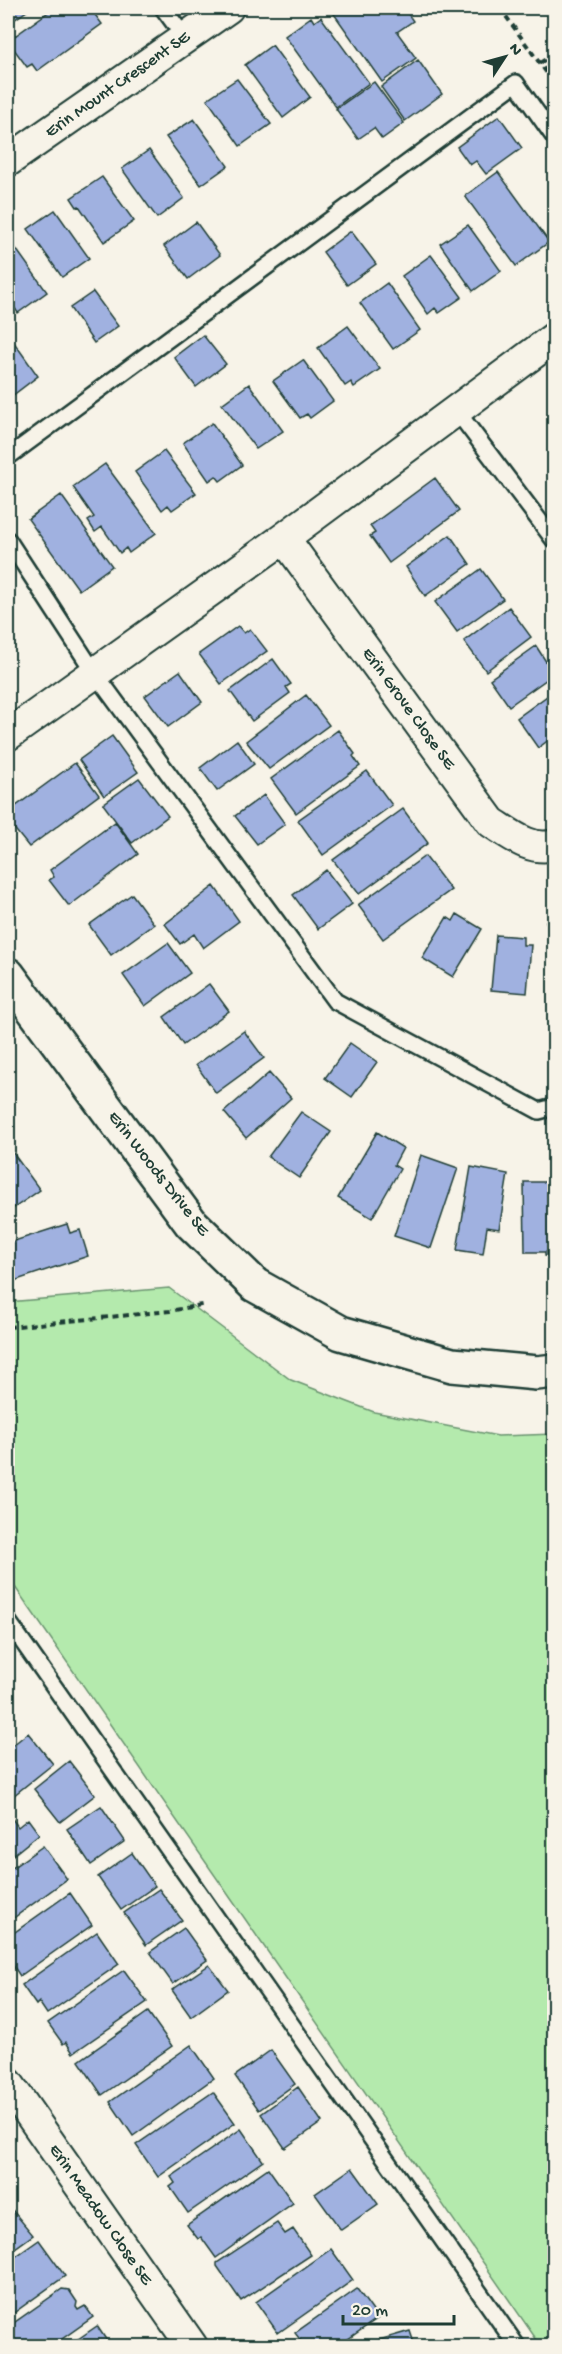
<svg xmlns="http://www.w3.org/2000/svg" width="562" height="2354" viewBox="0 0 562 2354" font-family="'Gochi Hand',sans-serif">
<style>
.green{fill:#b4eaad;stroke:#6a9470;stroke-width:1.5}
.building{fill:#a0b1e0;stroke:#1f3d34;stroke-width:1.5}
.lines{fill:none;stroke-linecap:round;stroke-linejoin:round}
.service-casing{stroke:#1f3d34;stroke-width:20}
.minor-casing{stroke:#1f3d34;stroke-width:34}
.tertiary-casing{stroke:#1f3d34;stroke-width:38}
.path{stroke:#1f3d34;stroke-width:4;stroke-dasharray:6 4.5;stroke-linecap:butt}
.service{stroke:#f7f3e8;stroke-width:15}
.minor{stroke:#f7f3e8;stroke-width:30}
.tertiary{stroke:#f7f3e8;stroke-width:33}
.labels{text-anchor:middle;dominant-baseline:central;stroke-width:4.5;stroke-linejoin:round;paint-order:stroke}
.street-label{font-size:18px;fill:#1f3d34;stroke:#f7f3e8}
</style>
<rect width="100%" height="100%" fill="#f7f3e8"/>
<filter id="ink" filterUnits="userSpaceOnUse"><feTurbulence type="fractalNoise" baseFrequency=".0167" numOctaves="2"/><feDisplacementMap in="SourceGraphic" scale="12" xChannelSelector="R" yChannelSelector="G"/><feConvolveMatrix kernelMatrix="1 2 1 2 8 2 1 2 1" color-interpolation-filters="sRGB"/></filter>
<g filter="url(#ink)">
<path class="green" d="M169 1288 291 1380 374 1412 498 1436 554 1434V2346H541L8 1577V1302Z"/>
<path class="building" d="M8 8H31L8 24Z
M54 8H90L102 24 37 71 32 64 27 67 8 41Z
M337 8H379L380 9 404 8 413 21 397 32 416 58 382 82 332 11Z
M311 17 314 22 321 17 369 83 336 107 285 36Z
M272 45 310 97 283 118 245 65Z
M418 60 442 94 405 121 381 87Z
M237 79 271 124 240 146 207 99Z
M374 82 404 123 382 139 374 128 358 139 336 109Z
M499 116 522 148 486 174 476 161 470 165 457 147Z
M194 119 228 166 201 185 166 137Z
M149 150 184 198 157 218 122 169Z
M498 172 549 242 516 266 465 196Z
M102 177 134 221 104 242 79 206 77 207 71 198Z
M55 210 89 258 62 277 28 229Z
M196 222 220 255 188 279 164 246Z
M468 225 501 271 473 291 440 244Z
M351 231 376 264 347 285 323 252Z
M14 246 47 292 18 313 8 298V250Z
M431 255 462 297 439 313 435 308 428 314 402 276Z
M387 283 420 330 393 349 360 303Z
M93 292 118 326 94 343 70 308Z
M348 326 380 369 354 387 351 382 345 386 318 348Z
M8 334 38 376 8 399Z
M203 335 226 364 196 387 174 357Z
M303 360 333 401 310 418 307 414 300 418 273 381Z
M249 384 283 431 256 449 222 404Z
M212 423 242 465 220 481 216 476 209 481 183 443Z
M164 451 196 493 172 510 168 505 162 510 135 472Z
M105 464 156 533 129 553 126 548 120 553 102 527 95 532 88 521 94 517 73 487Z
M435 478 459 511 389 563 370 536 375 533 370 526Z
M61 495 112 566 79 590 28 519Z
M450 535 470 564 425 596 406 567Z
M481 569 503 599 457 632 435 602Z
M509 607 531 637 486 671 464 641Z
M238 626 244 633 250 629 267 651 221 684 199 654Z
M536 646 554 674 509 706 490 679Z
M273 659 291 684 286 687 290 693 252 721 230 691Z
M180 671 202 702 168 727 145 696Z
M554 691V736L538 748 517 718Z
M306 695 329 725 269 769 246 741Z
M338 730 355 754 353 756 360 766 296 813 271 779Z
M112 736 138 772 104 796 79 760Z
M237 740 254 764 217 791 200 768Z
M75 763 99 795 29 847 8 821V812Z
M367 771 392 805 323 855 298 820Z
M139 778 168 816 132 843 103 804Z
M264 795 285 824 257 844 235 816Z
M403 809 428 843 359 894 333 860Z
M115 822 138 854 69 906 49 880 54 877 50 870Z
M425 856 451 890 383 939 358 905Z
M326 870 352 904 318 929 293 895Z
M214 886 239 921 203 948 194 934 180 944 165 924Z
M132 894 154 924 111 955 89 925Z
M457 914 482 929 453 977 422 958 447 917 453 921Z
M554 918V949L546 921Z
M496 935 523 937V945H531L527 993 491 990Z
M168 943 190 973 145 1006 123 975Z
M209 984 229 1011 183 1045 164 1017Z
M244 1031 264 1058 216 1093 196 1065Z
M350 1043 377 1062 352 1097 325 1078Z
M269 1073 291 1098 246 1138 224 1112Z
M301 1112 331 1132 299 1178 268 1157Z
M377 1132 403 1148 394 1165 400 1169 372 1218 338 1198Z
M10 1149 40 1190 8 1212V1151Z
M421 1155 458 1168 431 1248 394 1236Z
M471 1167 508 1174 499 1229 487 1227 483 1254 457 1250Z
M524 1182H554V1256H545V1252H525Z
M67 1224 70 1233 80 1230 88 1256 8 1283V1243Z
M28 1733 53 1764 8 1800V1749Z
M69 1761 95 1795 60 1822 34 1789Z
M101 1806 125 1841 91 1865 67 1829Z
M8 1813 18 1827 28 1819 39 1834 8 1859Z
M43 1846 67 1879 8 1922V1871Z
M132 1853 155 1886 121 1910 98 1877Z
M159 1889 182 1920 146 1945 124 1913Z
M70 1893 92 1925 20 1976 12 1964 9 1966 8 1964V1937Z
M184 1928 207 1960 173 1984 150 1952Z
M97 1932 119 1964 47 2014 39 2002 36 2005 22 1985Z
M209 1965 228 1990 191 2017 172 1990Z
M124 1970 147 2002 73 2053 66 2042 63 2044 48 2023Z
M148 2012 172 2046 102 2095 79 2061Z
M191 2045 214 2078 133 2136 110 2102Z
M271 2050 295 2084 259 2110 235 2076Z
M298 2087 322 2122 285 2148 261 2114Z
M213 2092 235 2123 158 2177 136 2145Z
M241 2129 263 2161 188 2213 170 2187 175 2183 171 2177Z
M268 2168 293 2203 216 2258 201 2237 198 2239 187 2225Z
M352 2168 378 2204 341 2230 315 2194Z
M8 2205 33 2235 8 2253Z
M277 2223 285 2234 293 2229 311 2255 241 2301 217 2266V2263Z
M39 2240 65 2276 8 2317V2262Z
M331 2249 353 2280 278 2333 256 2302Z
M62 2289 69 2290 77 2302 76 2307 78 2310 85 2306 93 2317 52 2346H8V2327Z
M357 2289 378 2318 338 2346H305L295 2333Z
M97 2326 109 2344 107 2346H68Z
M410 2331 415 2346H359Z"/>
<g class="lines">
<g class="service-casing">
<path id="service" d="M163 8 185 38
M456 410 554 540
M8 457 516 83 554 137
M8 540 94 672 335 1001 539 1111 554 1107
M8 1621 517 2346"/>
</g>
<g class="minor-casing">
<path id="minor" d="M8 161 228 8
M284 538 491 822C510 834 531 852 554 845
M8 735 284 538 554 338
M8 2083 192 2346"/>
</g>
<g class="tertiary-casing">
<path id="tertiary" d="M8 975 191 1223 255 1285 341 1333 452 1365 537 1373 554 1371"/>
</g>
<path class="path" d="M500 8 554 83
M540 63 554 53
M8 1327 170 1311 206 1304"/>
<use href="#service" class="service"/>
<use href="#minor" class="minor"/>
<use href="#tertiary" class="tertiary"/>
</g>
</g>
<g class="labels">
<g class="street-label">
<text transform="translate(118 85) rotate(-35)">Erin Mount Crescent SE</text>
<text transform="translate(408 709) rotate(54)">Erin Grove Close SE</text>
<text transform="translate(158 1174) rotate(52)">Erin Woods Drive SE</text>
<text transform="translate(100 2215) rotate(55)">Erin Meadow Close SE</text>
</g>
</g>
<rect width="562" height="2354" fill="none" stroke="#f7f3e8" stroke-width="30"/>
<rect x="15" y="15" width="532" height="2324" fill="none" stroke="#1f3d34" stroke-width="2" filter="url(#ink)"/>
<g transform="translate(505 57) rotate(54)" stroke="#f7f3e8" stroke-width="4.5" paint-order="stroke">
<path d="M0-4.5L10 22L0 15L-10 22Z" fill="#1f3d34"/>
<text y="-9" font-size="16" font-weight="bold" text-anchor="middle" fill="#1f3d34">N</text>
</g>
<path d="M343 2315v9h111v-9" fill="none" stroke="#1f3d34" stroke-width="3"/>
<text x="352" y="2315" font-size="18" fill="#1f3d34" stroke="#f7f3e8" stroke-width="4.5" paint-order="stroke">20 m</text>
</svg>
